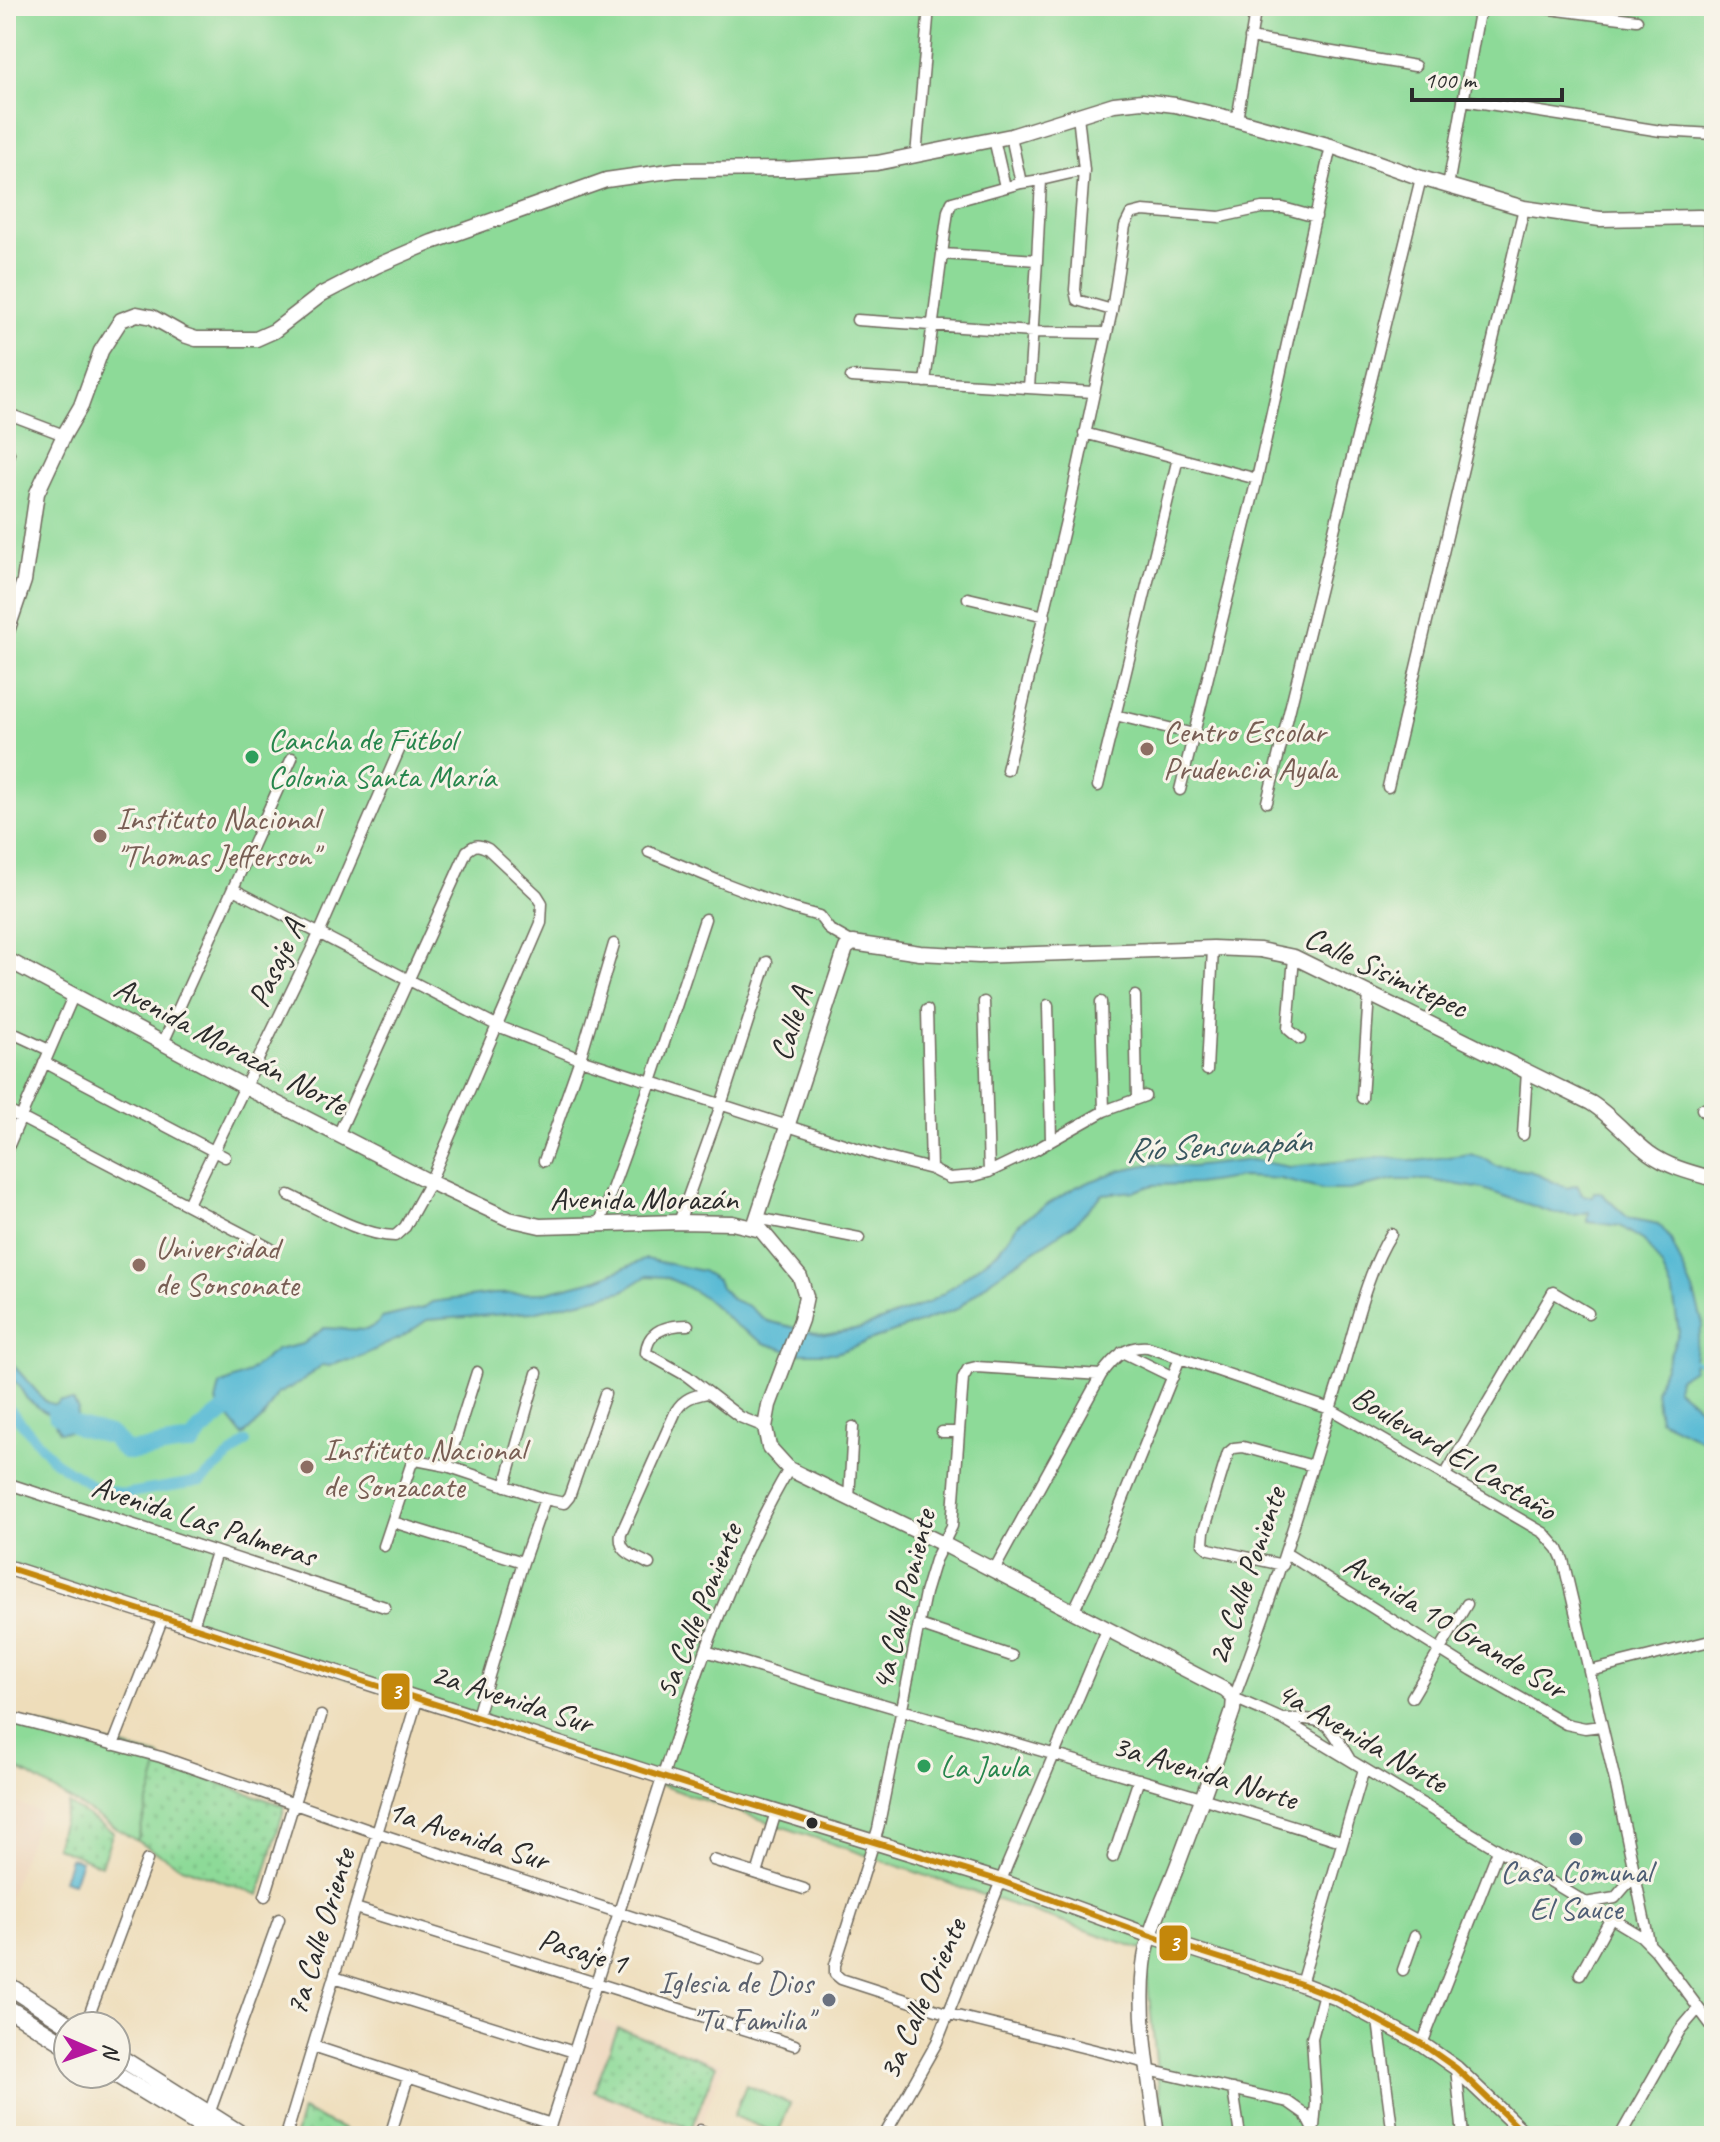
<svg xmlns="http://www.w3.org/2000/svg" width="1720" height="2142" viewBox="0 0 1720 2142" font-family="Caveat,sans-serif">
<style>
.built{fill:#eed6bb}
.grass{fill:url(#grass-dots);stroke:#5c8262;stroke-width:2}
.park{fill:#8dda98;stroke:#5c8262;stroke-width:2}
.water{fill:#55b9d4;stroke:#407280;stroke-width:2}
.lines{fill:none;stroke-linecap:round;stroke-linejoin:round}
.stream{stroke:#55b9d4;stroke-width:3}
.canal{stroke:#55b9d4;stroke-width:10}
.river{stroke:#55b9d4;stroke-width:18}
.street-casing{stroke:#6f695d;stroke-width:13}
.secondary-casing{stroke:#6f695d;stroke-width:17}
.primary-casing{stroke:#6f695d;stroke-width:19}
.street{stroke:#fff;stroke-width:10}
.secondary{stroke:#fff;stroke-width:14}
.primary{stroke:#fff;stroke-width:16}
.bus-1-casing{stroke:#f7f3e8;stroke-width:12}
.bus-1{stroke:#c4870b;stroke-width:6}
.education-dot{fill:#8d6e63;stroke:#f7f3e8;stroke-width:3}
.leisure-dot{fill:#2e9e5b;stroke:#f7f3e8;stroke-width:3}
.bus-dot{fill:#2b2b2b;stroke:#f7f3e8;stroke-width:3}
.service-dot{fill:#5c6f8a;stroke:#f7f3e8;stroke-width:3}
.worship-dot{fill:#6b7280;stroke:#f7f3e8;stroke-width:3}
.labels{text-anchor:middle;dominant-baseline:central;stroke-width:6;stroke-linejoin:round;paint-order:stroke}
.education-label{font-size:32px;fill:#785e54;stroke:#f7f3e8;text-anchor:start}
.leisure-label{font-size:32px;fill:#27864d;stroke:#f7f3e8;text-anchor:start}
.street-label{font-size:32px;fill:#2b2b2b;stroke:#f7f3e8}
.service-label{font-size:32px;fill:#4e5e75;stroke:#f7f3e8}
.worship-label{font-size:32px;fill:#5b616d;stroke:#f7f3e8;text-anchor:end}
.water-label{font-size:34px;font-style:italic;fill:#38565e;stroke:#f7f3e8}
.line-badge{stroke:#f7f3e8;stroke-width:3}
.badge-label{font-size:22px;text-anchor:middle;font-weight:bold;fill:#fff}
</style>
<defs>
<pattern id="grass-dots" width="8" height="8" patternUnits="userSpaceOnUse" patternTransform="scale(2)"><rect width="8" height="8" fill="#8dda98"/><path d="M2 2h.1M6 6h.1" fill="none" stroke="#7abb83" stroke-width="1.8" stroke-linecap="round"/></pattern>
</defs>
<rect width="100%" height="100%" fill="#f7f3e8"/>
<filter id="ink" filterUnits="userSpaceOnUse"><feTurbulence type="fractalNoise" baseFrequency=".0125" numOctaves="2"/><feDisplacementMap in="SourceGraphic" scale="16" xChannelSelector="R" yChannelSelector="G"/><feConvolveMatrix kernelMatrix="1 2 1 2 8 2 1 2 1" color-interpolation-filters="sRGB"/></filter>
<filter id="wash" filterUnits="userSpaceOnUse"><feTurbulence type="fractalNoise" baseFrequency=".006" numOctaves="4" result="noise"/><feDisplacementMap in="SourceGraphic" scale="32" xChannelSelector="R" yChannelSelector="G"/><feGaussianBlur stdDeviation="1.8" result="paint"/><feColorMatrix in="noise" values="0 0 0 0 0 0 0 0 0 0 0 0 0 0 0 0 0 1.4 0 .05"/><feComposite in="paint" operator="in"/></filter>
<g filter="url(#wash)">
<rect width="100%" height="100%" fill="#eeddba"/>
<path class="built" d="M6 1798 40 1812 6 1905Z
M590 2016 724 2064 697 2136H553Z"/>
<path class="grass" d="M159 1762 285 1806 259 1895 182 1867 137 1841Z
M68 1804 113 1832 101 1865 55 1847Z
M618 2028 716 2065 691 2129 594 2091Z
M302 2110 345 2130 343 2136H295Z"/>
<path class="park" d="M6 6H1714V2136H1164L1144 1950 6 1562Z
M6 1716 161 1757 137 1841 29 1775 6 1764Z
M746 2085 790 2104 778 2134 734 2116Z"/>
<path class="water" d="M1470 1154 1488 1160 1496 1166 1530 1171 1567 1188 1577 1185 1583 1195 1593 1197 1594 1192H1600L1628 1218 1659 1224 1671 1240 1694 1293 1703 1324 1696 1345 1693 1369 1678 1379 1676 1389C1692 1397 1698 1410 1714 1418V1446L1659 1419 1655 1391 1679 1332 1673 1294 1662 1267 1644 1241 1620 1226 1588 1222 1589 1212 1575 1215 1554 1213 1483 1189 1429 1180H1395L1349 1190H1323L1280 1179 1242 1177 1196 1184 1153 1185 1136 1191 1103 1194 1074 1224 992 1279 957 1309 836 1353H795L764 1343 734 1324 704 1297 681 1284 665 1277 647 1276 623 1291 533 1312 427 1320 402 1337 353 1360 340 1361 330 1366 322 1365 300 1383 277 1394 263 1418 243 1436 216 1402 220 1385 246 1374 276 1350 303 1344 324 1328 366 1330 377 1324 382 1318 423 1308 432 1302 492 1294 543 1293 598 1279 646 1259 702 1271 717 1280 720 1287 733 1300 748 1306 767 1321 824 1335 860 1329 927 1303 944 1293 998 1251 1021 1221 1076 1187 1121 1170 1150 1164 1191 1167 1251 1160 1290 1167 1383 1157 1416 1161Z
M6 1357 46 1402 55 1405 60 1401H73L78 1410 73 1431 59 1432 52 1417 27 1399 19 1386 6 1373Z
M70 1858 81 1861 73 1883 63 1880Z"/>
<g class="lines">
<path class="stream" d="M1694 1360 1714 1370"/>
<path class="canal" d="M6 1405 54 1461 93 1486 124 1494 201 1481 246 1442"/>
<path class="river" d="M56 1414 79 1427 112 1436 125 1451C153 1452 167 1442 192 1443L200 1431 242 1397"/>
</g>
</g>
<g filter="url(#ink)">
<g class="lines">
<g class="street-casing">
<path id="street" d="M1526 6 1637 20
M1250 38 1415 66
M1463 100 1661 131 1714 134
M1078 115 1084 170 1075 290 1077 300 1112 310
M1237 120 1256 6
M1011 136 1021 183
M994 139 1005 187
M916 156 928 18
M1041 180 1037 260 942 254 948 211 952 202 1021 183Z
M1041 180 1084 170
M1448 186 1478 18 1485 6
M857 320 1033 332 1107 333
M851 377 1093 392
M925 382 942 254
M1029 388 1037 260
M6 413 64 435
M1084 433 1257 479
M6 448 9 453 6 463
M968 598 1045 616
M1115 715 1194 734
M1007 770 1070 504 1112 310 1125 226 1131 214 1143 211 1220 217 1262 208H1283L1316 217
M1098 786 1178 458
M1388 787 1524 208
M1180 790 1257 479 1331 146
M1267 802 1421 178
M649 852 719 881 787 907 819 916 830 930 853 943
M233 889 498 1026 580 1059 884 1157 931 1169 949 1178 974 1176 989 1172 1035 1150 1104 1111 1145 1096
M1294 957 1288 1029 1300 1039
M1135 996 1137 1098
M984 1002 989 1172
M1101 1002 1104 1111
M1048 1005 1051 1140
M927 1010 931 1169
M6 1030 49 1050
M163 1043 292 758
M44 1062 225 1157
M1207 1070 1213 948
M1362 1098 1369 994
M1702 1109 1714 1122
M6 1110 270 1248
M1523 1135 1527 1071
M6 1152 74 994
M544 1161 580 1059 614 944
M289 1195C321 1210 359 1235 395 1236L405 1227 430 1182 541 923 542 903 537 895 488 849C478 844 475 844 467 851L338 1135
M188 1204 319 934 403 741
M757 1218 859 1238
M679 1222 721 1105 767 962
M599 1225 651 1082 705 919
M1391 1234C1365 1275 1353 1336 1338 1384 1305 1489 1274 1594 1234 1698L1282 1719 1641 1936 1656 1951 1714 2029
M688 1325C668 1325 647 1330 646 1353L687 1376 740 1417 765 1427
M1122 1352 1173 1377
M1101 1375 976 1367 968 1369 963 1378 952 1526 935 1560 925 1593 878 1829 835 1965V1974L841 1979 949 2014 1147 2063
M942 1432H959
M447 1466 477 1372
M1445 1475 1553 1292 1588 1313
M6 1483 385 1607
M505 1486 537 1373
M849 1499 853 1427
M393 1522 523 1562
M384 1546 411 1465 416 1460 447 1466 545 1499 564 1503 569 1497 605 1394
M1287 1554 1472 1670 1566 1724 1585 1728 1601 1726
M649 1564C635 1556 618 1553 621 1534L676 1411C684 1398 693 1396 707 1393
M1283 1565 1209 1549 1203 1544 1204 1531 1228 1453 1234 1448 1243 1447 1313 1466
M994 1570 1101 1375C1114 1358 1125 1345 1148 1347L1330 1409 1544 1533 1558 1549 1563 1560 1615 1781 1649 1942
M1073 1612 1100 1556 1180 1358
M919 1625 1012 1656
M193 1626 216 1552
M706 1651C917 1717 1131 1774 1341 1841
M1590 1671 1714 1640
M1412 1697 1467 1604
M6 1716 161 1757 377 1833 760 1959
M477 1716 523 1562 545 1499
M1282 1719C1329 1718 1326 1720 1349 1758
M113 1745 163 1617
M1113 1857 1139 1779
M713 1860 804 1889
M757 1874 776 1812
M265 1896 321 1716
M1585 1903 1615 1898 1634 1876
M355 1908 795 2045
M1403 1970 1415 1936
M1580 1974 1611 1918
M334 1977 574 2052
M1301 1984 1364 1769
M1378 2020 1393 2136
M85 2026 147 1860
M1422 2044 1498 1850
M313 2046 551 2124
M1456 2068 1463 2136
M1148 2070 1288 2102 1305 2114 1316 2136
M1233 2089 1240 2136
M209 2114 279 1919
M1314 2127 1316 2103 1312 2038 1324 1993
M700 2130 714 2136
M286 2136 418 1697
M390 2136 408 2077
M547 2136C587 2012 627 1889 666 1766 699 1665 735 1560 789 1469
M884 2136 937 2042 1008 1863 1107 1630
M1620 2136 1680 2030 1698 2009"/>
</g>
<g class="secondary-casing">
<path id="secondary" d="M6 634 24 581 37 493 64 435 81 406 101 351 121 320 137 314 152 317 184 335 196 339H256L274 331 322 294 376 266 432 242 606 180 676 170 791 169 877 163 1011 136 1114 104 1142 101 1175 105 1237 120 1331 146 1421 178 1524 208 1600 219 1699 217 1714 219
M6 959 245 1087 430 1182 509 1219 540 1226 679 1222 732 1223 761 1230 800 1277 806 1296 801 1320 769 1405 765 1427 769 1447 789 1469 943 1544 1225 1690 1234 1698 1233 1710C1216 1761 1198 1811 1179 1861 1167 1894 1148 1929 1144 1965 1138 2021 1150 2081 1157 2136
M754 1227 846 948 853 943 920 953 979 956 1213 948 1260 950 1294 957 1591 1103C1613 1117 1628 1137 1649 1153 1668 1167 1692 1173 1714 1179
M6 1567 691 1786 1001 1881 1151 1936 1301 1984 1337 1998 1422 2044 1456 2068 1527 2136"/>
</g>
<g class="primary-casing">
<path id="primary" d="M6 1984 71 2026
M6 2007 68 2046
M116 2055 244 2136
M115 2074 217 2136"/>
</g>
<use href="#street" class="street"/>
<use href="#secondary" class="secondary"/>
<use href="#primary" class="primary"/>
<g class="bus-1-casing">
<path id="bus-1" d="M6 1567 691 1786 1001 1881 1151 1936 1301 1984 1337 1998 1422 2044 1456 2068 1527 2136"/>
</g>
<use href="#bus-1" class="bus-1"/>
</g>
</g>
<g class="education-dot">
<circle cx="1147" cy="749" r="8"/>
<circle cx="100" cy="836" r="8"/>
<circle cx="139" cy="1265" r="8"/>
<circle cx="307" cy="1467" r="8"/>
</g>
<g class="leisure-dot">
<circle cx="252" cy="757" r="8"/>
<circle cx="924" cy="1766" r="8"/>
</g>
<circle class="bus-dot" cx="812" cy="1823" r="7"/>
<circle class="service-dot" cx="1576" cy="1839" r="8"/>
<circle class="worship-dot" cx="829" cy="2000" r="8"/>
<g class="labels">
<g class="education-label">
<text x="1163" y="731">Centro Escolar<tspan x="1163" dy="37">Prudencia Ayala</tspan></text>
<text x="116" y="818">Instituto Nacional<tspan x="116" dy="37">"Thomas Jefferson"</tspan></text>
<text x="155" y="1247">Universidad<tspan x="155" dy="37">de Sonsonate</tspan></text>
<text x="323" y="1449">Instituto Nacional<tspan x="323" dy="37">de Sonzacate</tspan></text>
</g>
<g class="leisure-label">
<text x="268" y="739">Cancha de Fútbol<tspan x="268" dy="37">Colonia Santa María</tspan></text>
<text x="940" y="1766">La Jaula</text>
</g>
<g class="street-label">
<text transform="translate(276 963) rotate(-65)">Pasaje A</text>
<text transform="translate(1386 972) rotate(25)">Calle Sisimitepec</text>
<text transform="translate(791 1024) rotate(-72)">Calle A</text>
<text transform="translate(231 1046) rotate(28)">Avenida Morazán Norte</text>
<text x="644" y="1198">Avenida Morazán</text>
<text transform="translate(1454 1453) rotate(31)">Boulevard El Castaño</text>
<text transform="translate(204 1521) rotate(18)">Avenida Las Palmeras</text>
<text transform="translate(1246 1576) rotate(-71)">2a Calle Poniente</text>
<text transform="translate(903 1600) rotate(-76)">4a Calle Poniente</text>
<text transform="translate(698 1611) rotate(-68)">5a Calle Poniente</text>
<text transform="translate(1455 1626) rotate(31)">Avenida 10 Grande Sur</text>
<text transform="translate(512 1698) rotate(18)">2a Avenida Sur</text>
<text transform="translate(1362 1737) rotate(30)">4a Avenida Norte</text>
<text transform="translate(1205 1772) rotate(17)">3a Avenida Norte</text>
<text transform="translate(468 1835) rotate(18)">1a Avenida Sur</text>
<text transform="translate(320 1932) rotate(-73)">7a Calle Oriente</text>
<text transform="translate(583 1951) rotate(17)">Pasaje 1</text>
<text transform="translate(922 1999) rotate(-66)">3a Calle Oriente</text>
</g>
<g class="service-label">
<text x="1576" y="1871">Casa Comunal<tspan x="1576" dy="37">El Sauce</tspan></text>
</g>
<g class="worship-label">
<text x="813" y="1982">Iglesia de Dios<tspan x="813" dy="37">"Tu Familia"</tspan></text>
</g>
<g class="water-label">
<text transform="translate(1218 1145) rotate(-3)">Río Sensunapán</text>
</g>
</g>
<g class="line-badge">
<rect x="380" y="1672" width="31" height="39" rx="8" fill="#c4870b"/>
<rect x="1158" y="1924" width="31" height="38" rx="8" fill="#c4870b"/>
</g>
<g class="badge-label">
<text x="396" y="1699">3</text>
<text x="1174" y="1951">3</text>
</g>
<rect width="1720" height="2142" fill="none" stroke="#f7f3e8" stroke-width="32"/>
<g transform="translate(92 2050) rotate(92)"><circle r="38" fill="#f7f3e8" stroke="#a5a39c" stroke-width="2"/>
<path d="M0-6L14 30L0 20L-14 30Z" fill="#b5179e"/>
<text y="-12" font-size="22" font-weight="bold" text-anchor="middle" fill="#2b2b2b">N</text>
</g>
<path d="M1412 88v12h150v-12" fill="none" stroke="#2b2b2b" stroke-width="4"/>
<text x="1424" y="88" font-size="24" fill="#2b2b2b" stroke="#f7f3e8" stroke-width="6" paint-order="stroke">100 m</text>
</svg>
